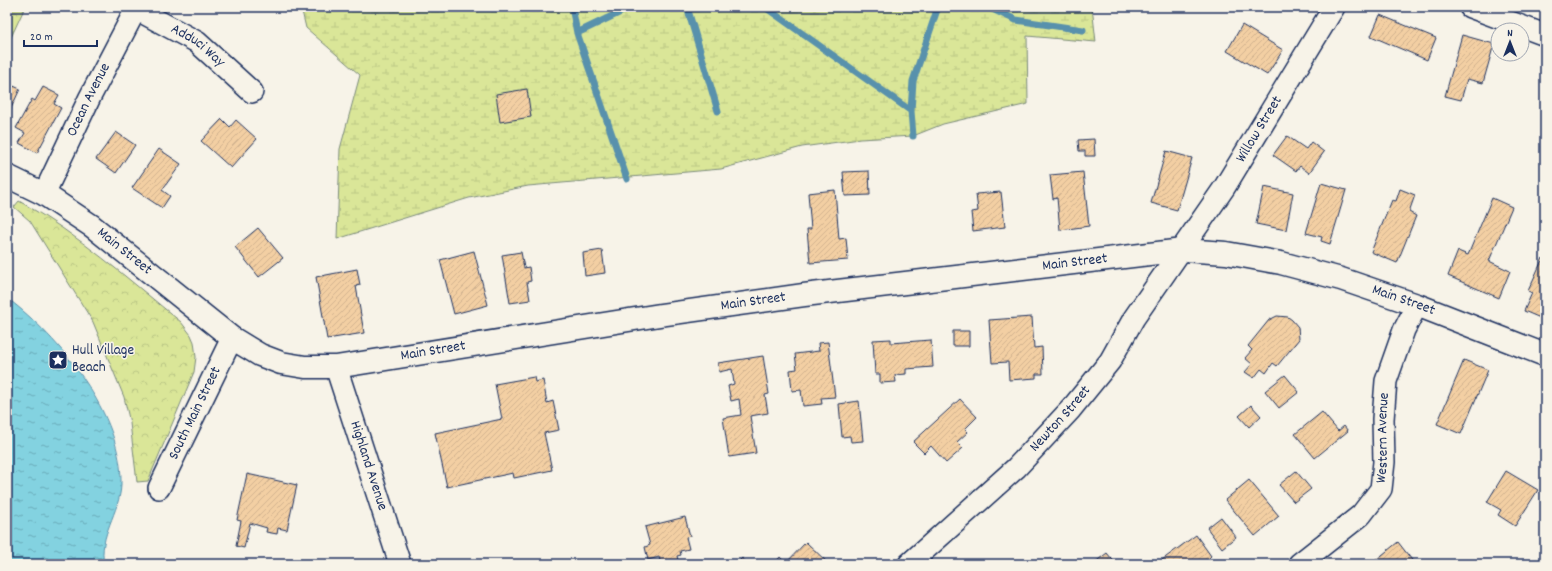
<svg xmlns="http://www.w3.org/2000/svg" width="1552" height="571" viewBox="0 0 1552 571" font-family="Dekko,sans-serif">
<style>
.forest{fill:url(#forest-crowns);stroke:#7a8a7b}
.wetland{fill:url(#wetland-marsh);stroke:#7a8a7b}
.water{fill:url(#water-ripples);stroke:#5991ac}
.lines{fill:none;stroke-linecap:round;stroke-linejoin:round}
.stream{stroke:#5991ac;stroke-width:7}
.building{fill:url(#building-hatch);stroke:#1b2f5e}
.street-casing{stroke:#1b2f5e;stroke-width:24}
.secondary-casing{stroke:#1b2f5e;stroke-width:25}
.street{stroke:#f7f3e8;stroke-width:21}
.secondary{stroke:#f7f3e8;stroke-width:22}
.labels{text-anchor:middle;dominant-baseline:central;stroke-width:3;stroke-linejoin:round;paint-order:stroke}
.street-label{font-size:15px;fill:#1b2f5e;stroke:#f7f3e8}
.poi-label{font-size:15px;fill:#1b2f5e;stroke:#f7f3e8;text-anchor:start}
</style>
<defs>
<pattern id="forest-crowns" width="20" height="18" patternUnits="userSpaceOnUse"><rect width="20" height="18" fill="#dae698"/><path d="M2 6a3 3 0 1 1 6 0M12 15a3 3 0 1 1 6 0" fill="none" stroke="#bac685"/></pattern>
<pattern id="wetland-marsh" width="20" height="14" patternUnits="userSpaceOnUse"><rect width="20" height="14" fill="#dae698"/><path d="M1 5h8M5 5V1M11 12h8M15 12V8" fill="none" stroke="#bac685"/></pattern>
<pattern id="water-ripples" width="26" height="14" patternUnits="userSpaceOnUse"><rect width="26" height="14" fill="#83d2e0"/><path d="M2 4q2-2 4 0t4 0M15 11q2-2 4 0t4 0" fill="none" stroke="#6aabb9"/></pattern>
<pattern id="building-hatch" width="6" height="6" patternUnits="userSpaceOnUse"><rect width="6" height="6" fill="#f3cfa3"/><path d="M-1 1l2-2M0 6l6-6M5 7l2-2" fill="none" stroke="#d0b28f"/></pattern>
</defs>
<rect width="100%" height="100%" fill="#f7f3e8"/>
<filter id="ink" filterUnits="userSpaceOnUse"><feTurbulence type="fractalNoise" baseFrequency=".025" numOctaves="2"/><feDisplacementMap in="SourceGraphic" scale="8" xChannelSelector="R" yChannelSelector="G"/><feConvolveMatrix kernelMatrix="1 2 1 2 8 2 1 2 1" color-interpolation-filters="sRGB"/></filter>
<g filter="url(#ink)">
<path class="forest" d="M7 7H25L7 46Z
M19 201C78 234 129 280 181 322L191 335 194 342 196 357 194 372 148 481 137 482 130 423 124 397 93 322 30 221 14 207Z"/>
<path class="wetland" d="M301 7H1092L1096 42 1027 36 1028 104 943 124 913 136 860 139 802 147 721 169 528 186 469 198 337 239 340 149 360 75 306 28Z"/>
<path class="water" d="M7 298C60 338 123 415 121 485 120 512 98 536 104 564H7Z"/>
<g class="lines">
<path class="stream" d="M572 7 577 33 627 179
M687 7 718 111
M765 7 911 111
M988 7 1016 20 1083 30
M577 33 631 7
M913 136 911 111 913 81 938 7"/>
</g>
<path class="building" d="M1380 15 1436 38 1427 60 1371 36Z
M1242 25 1283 50 1267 75 1227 51Z
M1462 35 1494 44 1483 83 1467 79 1461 100 1445 96Z
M7 83 20 89 7 117Z
M43 87 59 95 54 104 61 108 37 153 19 143 25 133 16 128 32 99 35 101Z
M527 89 531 117 500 122 496 94Z
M222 119 230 127 236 120 257 139 231 168 201 141Z
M116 132 135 145 116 173 96 159Z
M1287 136 1306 149 1311 142 1324 152 1309 173 1300 166 1296 171 1273 155Z
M1094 139 1095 156H1085V151H1079L1078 140Z
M159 149 181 164 162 190 170 196 162 208 132 188Z
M1166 151 1192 158 1177 210 1151 203Z
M869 171 870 195 845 196 843 172Z
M1083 172 1089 226 1060 230 1057 198 1053 199 1050 175Z
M1321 183 1346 190 1330 244 1321 241 1322 237 1306 233Z
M1264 187 1293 193 1286 230 1256 224Z
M1400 189 1415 195 1409 212 1416 216 1397 263 1371 252 1392 200 1396 201Z
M835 190 839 239 846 238 848 260 810 263 807 229H811L808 193Z
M1001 192 1005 227 973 231 971 212 978 211 976 194Z
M1492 198 1512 207 1489 261 1510 271 1499 298 1448 276 1458 251 1468 255Z
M258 228 283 258 259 277 235 247Z
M602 250 605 273 585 276 583 253Z
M474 251 488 305 454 314 440 260Z
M521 252 524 268 529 267 531 281 527 282 530 300 510 303 502 255Z
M1543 258 1545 260V320L1524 311 1532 293 1528 291Z
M357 269 360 285 356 286 364 333 327 339 316 277Z
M1277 316 1288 317 1292 320 1298 327 1299 339 1277 366 1273 363 1266 373 1261 369 1254 378 1245 372 1252 364 1245 358 1252 350 1248 346 1269 320Z
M1032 317 1034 348 1042 347 1043 374H1036V378L1009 380 1008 362 992 363 989 320Z
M953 331H969V346H953Z
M891 339V343L931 340 933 367 906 369V374L895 375 896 382 880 383V374H875L873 340Z
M828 342 835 397 821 398 822 404 803 406 801 390 792 391 790 370 797 369 795 354 819 351 818 343Z
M763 356 769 394 765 395 768 413 750 416 756 453 729 457 723 418 741 415 739 399 731 401 728 386 734 384 732 369 719 372 718 363Z
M1464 360 1488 370 1461 434 1437 424Z
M1285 375 1299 392 1279 408 1265 391Z
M534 377 535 382 543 380 547 403 553 401 559 430 544 433 552 470 514 478 513 473 447 487 435 433 502 419 495 384Z
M960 399 977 417 965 429 968 432 957 442 963 448 946 463 931 446 924 453 913 442Z
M859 401 863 441 851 442 850 436 842 437 839 404Z
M1251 405 1261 416 1249 427 1239 416Z
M1322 412 1338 431 1344 426 1348 431 1315 458 1295 434Z
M1296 471 1311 489 1294 502 1279 485Z
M1506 471 1538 490 1515 526 1498 515 1501 510 1487 502Z
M247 474 297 485 287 530 278 528 277 534 266 532 267 528 250 523 244 548 236 546 241 521 237 520Z
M1249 480 1279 516 1255 536 1225 500Z
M685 517 690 536 686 537 689 549 680 551 681 555 677 556 679 564H661L659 557 648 560 645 547 650 545 645 527Z
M1221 517 1236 537 1222 548 1207 528Z
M1196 535 1211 556 1208 559 1212 564H1165L1162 560Z
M806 542 829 564H774L780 557 786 563Z
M1398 542 1415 564H1371Z
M1107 553 1116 564H1095L1094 563Z
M742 558 748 564H736Z"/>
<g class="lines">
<g class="street-casing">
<g id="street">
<path d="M1470 7 1545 35"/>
<path id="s1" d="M136 9 197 42 252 92"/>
<path id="s2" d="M44 194 90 97 137 7"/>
<path id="s3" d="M336 367 400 564"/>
<path id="s4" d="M159 488 232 338"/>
<path id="s5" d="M909 564 1016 468 1071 409 1110 361 1134 318 1224 188 1334 7"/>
<path id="s6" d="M1299 564 1361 515 1381 489 1384 462 1383 419 1386 381 1404 330 1417 305"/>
</g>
</g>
<g class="secondary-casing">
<g id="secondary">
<path id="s7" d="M7 176 44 194 92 226 232 338 260 355 281 363 305 367H336L660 315 804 295 1183 250 1226 253 1281 263 1341 279 1417 305 1545 355"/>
</g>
</g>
<use href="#street" class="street"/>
<use href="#secondary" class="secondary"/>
</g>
</g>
<defs>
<g id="sight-square" transform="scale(1)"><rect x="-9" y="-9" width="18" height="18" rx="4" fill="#1b2f5e" stroke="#f7f3e8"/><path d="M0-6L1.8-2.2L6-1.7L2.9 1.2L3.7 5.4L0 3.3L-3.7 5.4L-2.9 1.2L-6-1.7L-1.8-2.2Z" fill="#fff"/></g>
</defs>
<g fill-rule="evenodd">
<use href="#sight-square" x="58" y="360"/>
</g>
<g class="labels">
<g class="street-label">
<text stroke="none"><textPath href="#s1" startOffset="72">Adduci Way</textPath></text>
<text stroke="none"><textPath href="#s2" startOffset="104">Ocean Avenue</textPath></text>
<text stroke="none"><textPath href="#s5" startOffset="562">Willow Street</textPath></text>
<text stroke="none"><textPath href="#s7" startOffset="140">Main Street</textPath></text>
<text stroke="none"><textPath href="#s7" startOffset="1135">Main Street</textPath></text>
<text stroke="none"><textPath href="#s7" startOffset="1471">Main Street</textPath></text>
<text stroke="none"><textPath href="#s7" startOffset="811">Main Street</textPath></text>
<text stroke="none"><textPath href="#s7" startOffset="487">Main Street</textPath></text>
<text stroke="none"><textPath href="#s4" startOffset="83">South Main Street</textPath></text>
<text stroke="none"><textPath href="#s5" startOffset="210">Newton Street</textPath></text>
<text stroke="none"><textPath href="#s6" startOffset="163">Western Avenue</textPath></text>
<text stroke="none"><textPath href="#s3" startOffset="104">Highland Avenue</textPath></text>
</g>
<g class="poi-label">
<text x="72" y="351">Hull Village<tspan x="72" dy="17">Beach</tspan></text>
</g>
</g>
<rect width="1552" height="571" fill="none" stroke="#f7f3e8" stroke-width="24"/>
<rect x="12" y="12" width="1528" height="547" fill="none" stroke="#1b2f5e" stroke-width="1.5" filter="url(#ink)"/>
<g transform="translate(1510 42)"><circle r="19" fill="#f7f3e8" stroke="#9fa5b1"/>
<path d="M0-3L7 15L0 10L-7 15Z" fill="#1b2f5e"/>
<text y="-6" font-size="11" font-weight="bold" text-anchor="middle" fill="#1b2f5e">N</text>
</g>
<path d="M24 40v6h73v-6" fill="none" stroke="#1b2f5e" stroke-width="2"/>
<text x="30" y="40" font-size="12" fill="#1b2f5e" stroke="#f7f3e8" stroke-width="3" paint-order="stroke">20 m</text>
</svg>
